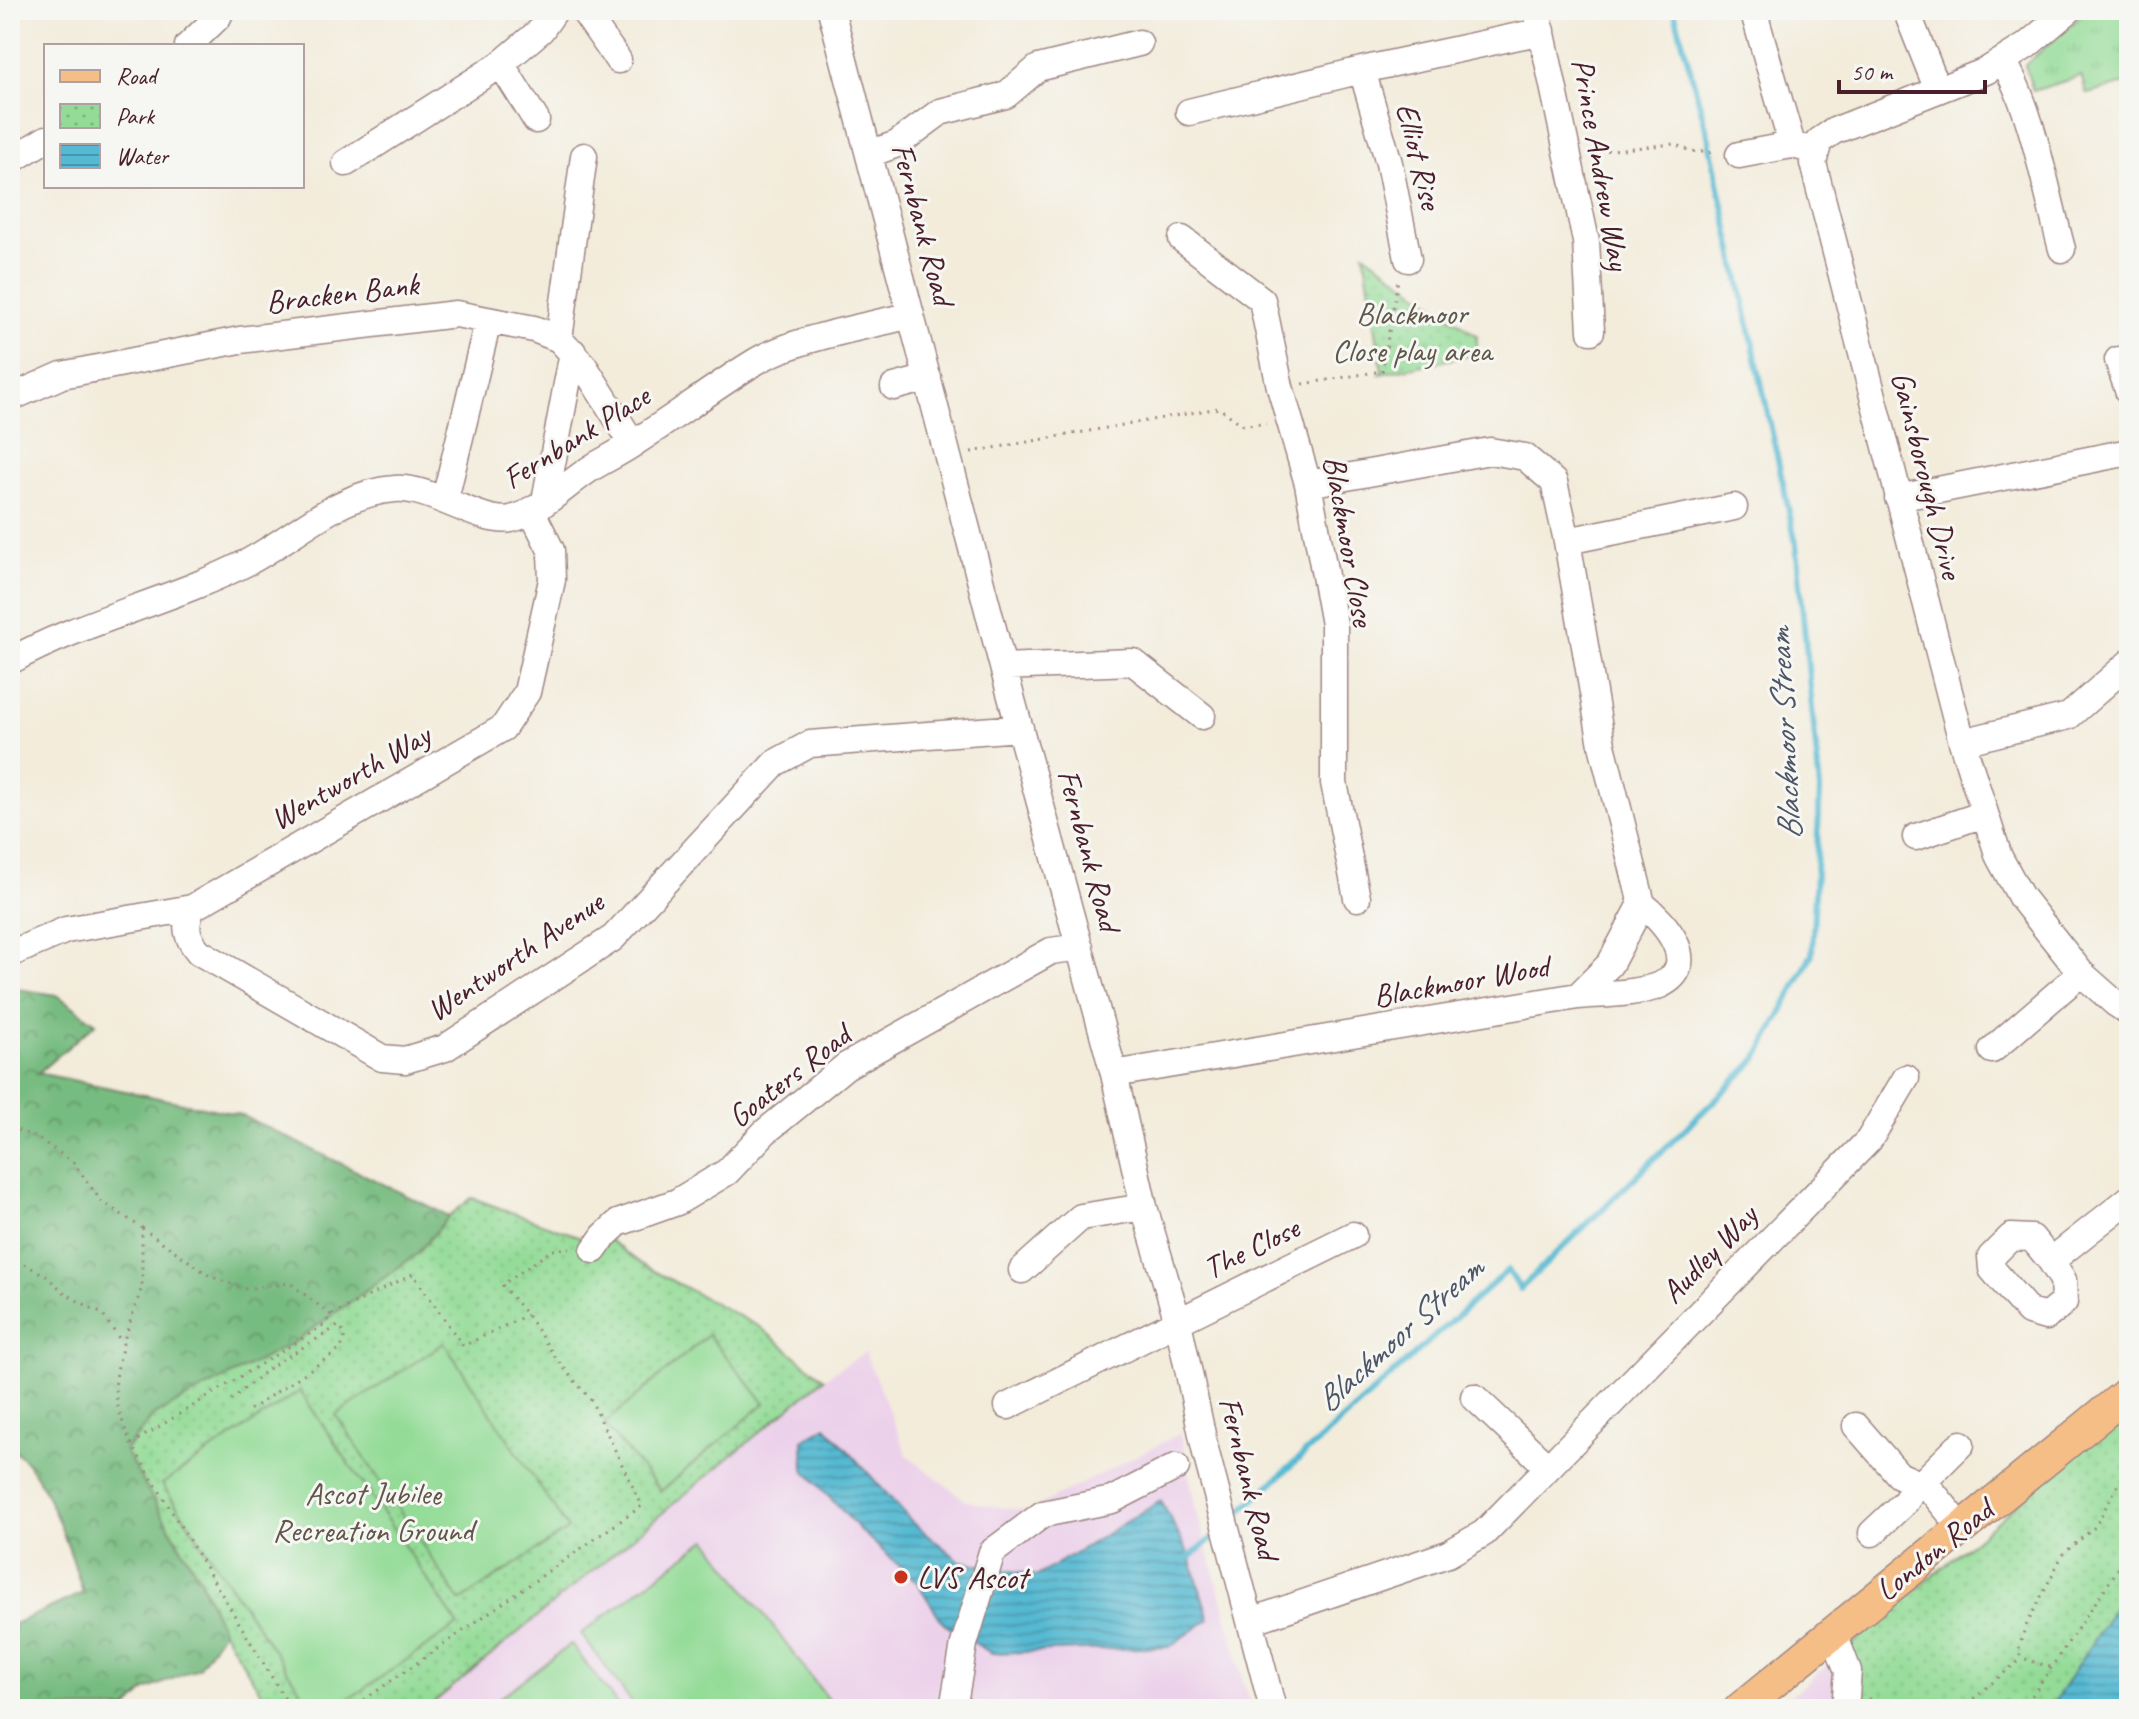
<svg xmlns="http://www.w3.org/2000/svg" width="2139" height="1719" viewBox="0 0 2139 1719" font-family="Caveat,sans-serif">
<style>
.built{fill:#ecd1ea}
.grass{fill:url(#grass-tufts);stroke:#6e7d60;stroke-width:2}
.forest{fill:url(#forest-crowns);stroke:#606d55;stroke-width:2}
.park{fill:url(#park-dots);stroke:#6e7d60;stroke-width:2}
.pitch{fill:#93db96;stroke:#6e7d60;stroke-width:2}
.water{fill:url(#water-rules);stroke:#4f6c7e;stroke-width:2}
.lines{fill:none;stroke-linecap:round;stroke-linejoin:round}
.stream{stroke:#54b9d2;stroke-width:6}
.minor-casing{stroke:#9e8683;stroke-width:29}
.major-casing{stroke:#9e8683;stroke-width:35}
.path{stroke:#9e8683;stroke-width:3;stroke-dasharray:2 6;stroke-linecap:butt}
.minor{stroke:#fff;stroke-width:26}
.major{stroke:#f6be87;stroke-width:32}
.poi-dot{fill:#c8321e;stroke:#f6f6f2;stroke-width:3}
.labels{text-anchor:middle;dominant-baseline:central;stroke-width:6;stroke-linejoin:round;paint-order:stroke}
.street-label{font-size:32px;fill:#4a1f2b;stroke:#f6f6f2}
.park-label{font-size:32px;fill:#60574b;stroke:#f6f6f2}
.poi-label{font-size:32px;fill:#4a1f2b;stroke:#f6f6f2;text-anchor:start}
.water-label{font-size:34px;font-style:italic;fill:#4e5565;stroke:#f6f6f2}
</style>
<defs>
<pattern id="grass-tufts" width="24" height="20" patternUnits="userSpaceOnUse" patternTransform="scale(2)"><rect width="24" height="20" fill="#93db96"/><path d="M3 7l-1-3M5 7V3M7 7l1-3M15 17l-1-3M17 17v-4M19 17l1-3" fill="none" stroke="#80bc81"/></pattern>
<pattern id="forest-crowns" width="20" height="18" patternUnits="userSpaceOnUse" patternTransform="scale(2)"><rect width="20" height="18" fill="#76bb7f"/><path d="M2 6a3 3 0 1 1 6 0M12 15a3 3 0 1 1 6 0" fill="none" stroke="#639768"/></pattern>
<pattern id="park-dots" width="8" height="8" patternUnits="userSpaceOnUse" patternTransform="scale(2)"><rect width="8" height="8" fill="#93db96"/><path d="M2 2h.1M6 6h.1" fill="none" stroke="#80bc81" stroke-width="1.8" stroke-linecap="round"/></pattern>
<pattern id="water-rules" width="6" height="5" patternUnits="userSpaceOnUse" patternTransform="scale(2)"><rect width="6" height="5" fill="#54b9d2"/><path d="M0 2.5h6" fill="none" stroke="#4896ab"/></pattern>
</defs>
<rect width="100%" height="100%" fill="#f6f6f2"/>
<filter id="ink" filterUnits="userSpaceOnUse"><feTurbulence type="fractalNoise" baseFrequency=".0125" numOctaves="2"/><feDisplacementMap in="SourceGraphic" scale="16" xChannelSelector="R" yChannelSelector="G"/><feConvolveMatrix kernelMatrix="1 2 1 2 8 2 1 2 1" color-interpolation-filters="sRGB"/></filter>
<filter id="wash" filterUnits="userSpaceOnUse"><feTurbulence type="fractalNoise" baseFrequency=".006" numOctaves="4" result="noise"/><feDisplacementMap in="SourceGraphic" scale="32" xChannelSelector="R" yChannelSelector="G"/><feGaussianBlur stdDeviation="1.8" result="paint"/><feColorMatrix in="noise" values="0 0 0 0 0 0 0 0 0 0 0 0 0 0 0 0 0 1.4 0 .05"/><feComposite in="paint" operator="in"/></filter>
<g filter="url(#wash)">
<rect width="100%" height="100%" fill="#f3ecdb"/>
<path class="built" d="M865 1352 907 1455 965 1500 983 1505 1028 1511 1181 1433 1196 1510 1233 1639 1250 1709H426L823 1379Z
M1836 1658 1845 1709H1775Z"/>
<path class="grass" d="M2088 10H2129V83L2087 94 2081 76 2033 91 2025 65Z"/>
<path class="forest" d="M10 988 57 995 96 1023 38 1073 241 1115 449 1216 417 1254 295 1342 154 1415 125 1450 198 1576 223 1631 198 1668 146 1690 127 1709H10V1626L83 1593C72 1554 46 1478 17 1452L10 1459Z"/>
<path class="park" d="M1364 253 1477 336V354L1380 374 1382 371Z
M472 1198 586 1239 604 1236 644 1266 760 1327 824 1379 426 1709H271L223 1631 201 1581 125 1451 154 1415 295 1342 417 1254 449 1216Z
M2129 1409V1709H1845L1836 1658Z"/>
<path class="pitch" d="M708 1335 765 1403 661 1491 604 1424Z
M444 1343 568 1529 460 1601 336 1415Z
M300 1391 458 1625 334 1709H313L162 1484Z
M707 1539 835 1709H637L581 1634Z
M571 1644 621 1709H485Z"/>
<path class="water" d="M826 1426 911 1521 960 1561 1037 1576 1161 1501 1190 1557 1209 1619 1169 1647 991 1653 944 1624 916 1581 860 1530 804 1469 803 1440Z
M2129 1584V1709H2050Z"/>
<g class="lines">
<path class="stream" d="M1230 1521 1508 1270 1520 1289 1757 1059 1812 954 1820 790 1796 544 1707 131 1674 10
M1190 1557 1219 1532"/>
</g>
</g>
<g filter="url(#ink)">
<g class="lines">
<g class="minor-casing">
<path id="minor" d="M583 10 618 60
M831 10 1003 667 1114 1074 1144 1207 1178 1322 1206 1453 1273 1709
M1537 10 1586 241 1591 331
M1759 10 1756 20 1792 145
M1906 10 1938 90
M2069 10 2026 46 1986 71 1834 131 1819 141 1813 163 1962 742 1999 857 2021 897 2081 973 2115 1003 2129 1012
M188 46 218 17 221 10
M2003 61C2033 110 2046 192 2062 249
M501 64 536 120
M1362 70 1389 163 1408 259
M1189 112 1362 70 1542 31
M869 154 897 144 940 112 1006 95 1038 68 1139 43
M1739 155 1792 145 1808 149
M10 161 46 139
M346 163 501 64 541 30 555 10
M1182 239 1262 300 1280 387 1308 484 1334 624V783L1357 898
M559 339 584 156
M2118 360 2129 393
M894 387 928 378
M10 398 62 375 240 340 456 314 534 329 559 339 584 366 633 444
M1898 498 2129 452
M445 499 488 321
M545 501 573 352
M1567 541 1734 507
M10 661C86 619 173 601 250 561 298 535 338 493 395 489 431 486 481 525 511 519 541 512 567 483 593 467 606 459 621 452 634 443 675 417 714 387 755 362 795 338 865 327 911 315
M1003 667 1133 662 1202 716
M1962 742 2069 716 2129 663
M1916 837 1984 814
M192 908C184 926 186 937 199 952L382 1058 405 1060 445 1048 613 938 775 763 810 744 1020 728
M10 954 66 930 192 908 503 728 527 692 552 580 551 550 531 510
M1578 996C1601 994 1639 994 1660 985 1703 965 1664 921 1642 904
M1992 1050 2081 973
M1114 1074 1578 996 1610 964 1642 904 1602 745 1567 541 1554 482 1525 457 1490 451 1308 484
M594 1250 604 1236 618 1223 677 1202 727 1172 765 1132 846 1066 1051 951 1080 947
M2051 1261 2063 1280 2064 1302 2046 1317 2029 1312 1992 1269 1991 1257 2011 1237 2032 1238 2051 1261 2129 1199
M1022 1270 1081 1217 1144 1207
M1474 1397 1548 1467
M1008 1406 1353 1235
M1856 1426 1899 1475 1930 1489 1962 1528
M1920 1485 1961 1444
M1872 1533 1906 1501 1915 1483
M1251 1621 1448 1554 1484 1533 1869 1140 1906 1078
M1833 1632 1848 1671 1845 1709
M953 1709 964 1644 992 1552 1043 1514 1112 1500 1176 1467"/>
</g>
<g class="major-casing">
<path id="major" d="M1740 1709 2129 1392"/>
</g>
<path class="path" d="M1591 152 1674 144 1690 151 1717 153
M1303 384 1382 371 1398 280
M971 452 1219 408 1243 425 1266 424
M10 1127 37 1138 73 1162 101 1201 142 1228V1287L123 1343
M142 1228 210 1276 244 1289 290 1283 331 1315
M10 1257 45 1275 66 1294 102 1314 123 1344C111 1394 113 1397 131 1444L291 1709
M231 1400 269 1368 338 1326 345 1335 341 1349 245 1413
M131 1444 324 1325 331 1315 413 1274 463 1346 527 1315
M2050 1667 2022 1658 2018 1652 2025 1628 2063 1554 2095 1527 2120 1481 2129 1471
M1868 1698 1880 1709
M351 1709 642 1506 591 1400 558 1361 527 1315 502 1285 552 1250 570 1248
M1961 1709 2022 1658
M2023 1709 2129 1553"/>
<use href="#minor" class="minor"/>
<use href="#major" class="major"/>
</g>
</g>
<circle class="poi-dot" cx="901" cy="1577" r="8"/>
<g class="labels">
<g class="street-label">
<text transform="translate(1419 156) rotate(76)">Elliot Rise</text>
<text transform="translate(1601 164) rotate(80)">Prince Andrew Way</text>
<text transform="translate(923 224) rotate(75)">Fernbank Road</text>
<text transform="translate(342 293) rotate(-7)">Bracken Bank</text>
<text transform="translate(576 437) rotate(-32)">Fernbank Place</text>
<text transform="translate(1927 475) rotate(76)">Gainsborough Drive</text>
<text transform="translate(1349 541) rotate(80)">Blackmoor Close</text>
<text transform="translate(350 777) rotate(-30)">Wentworth Way</text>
<text transform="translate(1089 850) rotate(75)">Fernbank Road</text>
<text transform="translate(515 956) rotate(-34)">Wentworth Avenue</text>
<text transform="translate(1461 981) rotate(-10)">Blackmoor Wood</text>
<text transform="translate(789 1076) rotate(-38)">Goaters Road</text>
<text transform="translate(1251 1248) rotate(-26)">The Close</text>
<text transform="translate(1709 1254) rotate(-46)">Audley Way</text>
<text transform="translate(1249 1478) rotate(76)">Fernbank Road</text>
<text transform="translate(1934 1550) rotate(-39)">London Road</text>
</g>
<g class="park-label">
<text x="1412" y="313">Blackmoor<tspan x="1412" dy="37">Close play area</tspan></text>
<text x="373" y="1493">Ascot Jubilee<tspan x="373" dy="37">Recreation Ground</tspan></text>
</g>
<g class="poi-label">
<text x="917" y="1577">LVS Ascot</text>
</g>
<g class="water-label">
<text transform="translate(1784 734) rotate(-93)">Blackmoor Stream</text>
<text transform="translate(1399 1334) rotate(-42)">Blackmoor Stream</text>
</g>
</g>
<rect width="2139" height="1719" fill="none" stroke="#f6f6f2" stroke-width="40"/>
<rect x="44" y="44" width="260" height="144" fill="#f6f6f2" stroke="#b1a0a2" stroke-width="2"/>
<rect x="60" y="70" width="40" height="12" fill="#f6be87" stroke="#b1a0a2" stroke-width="2"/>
<text x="116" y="84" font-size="24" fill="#4a1f2b">Road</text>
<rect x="60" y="104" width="40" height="24" fill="url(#park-dots)" stroke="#b1a0a2" stroke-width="2"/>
<text x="116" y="124" font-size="24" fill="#4a1f2b">Park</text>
<rect x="60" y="144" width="40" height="24" fill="url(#water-rules)" stroke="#b1a0a2" stroke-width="2"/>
<text x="116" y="164" font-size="24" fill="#4a1f2b">Water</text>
<path d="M1839 80v12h146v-12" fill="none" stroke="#4a1f2b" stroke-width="4"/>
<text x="1851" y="80" font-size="24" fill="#4a1f2b" stroke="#f6f6f2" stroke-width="6" paint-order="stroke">50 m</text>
</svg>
